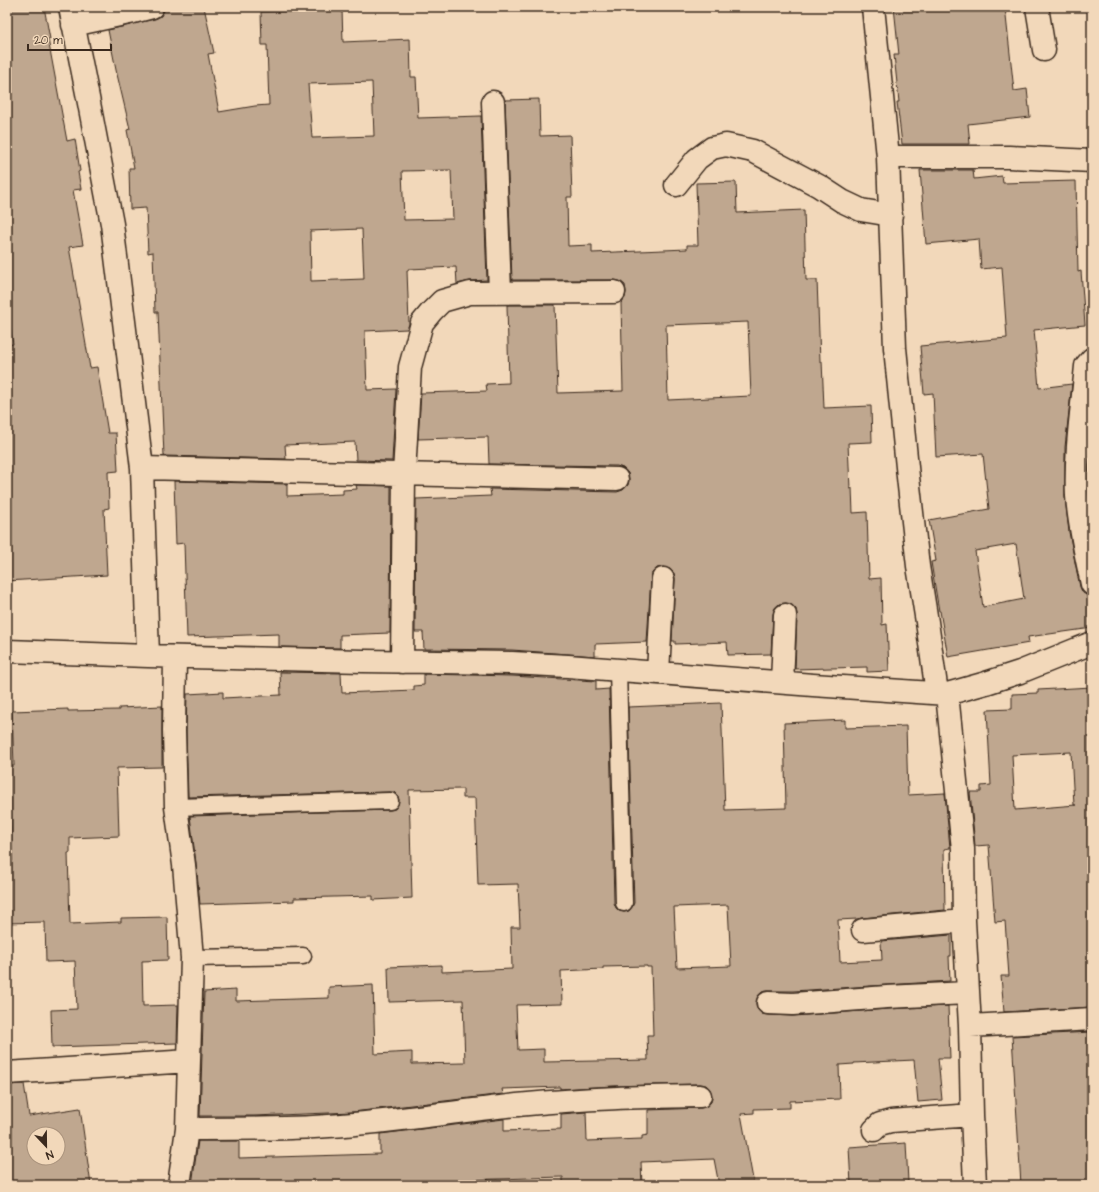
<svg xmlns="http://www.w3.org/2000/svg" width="1099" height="1192" viewBox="0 0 1099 1192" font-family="'Architects Daughter',sans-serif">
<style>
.building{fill:#bfa78f;stroke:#3b2a1e;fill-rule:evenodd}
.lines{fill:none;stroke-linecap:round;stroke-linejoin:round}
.lane-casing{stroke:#3b2a1e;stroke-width:19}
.street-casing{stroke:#3b2a1e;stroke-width:25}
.lane{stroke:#f2d8ba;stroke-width:16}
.street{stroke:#f2d8ba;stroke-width:22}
</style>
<rect width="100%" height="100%" fill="#f2d8ba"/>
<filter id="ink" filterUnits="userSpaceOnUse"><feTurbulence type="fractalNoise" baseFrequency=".025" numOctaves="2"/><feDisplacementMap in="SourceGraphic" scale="8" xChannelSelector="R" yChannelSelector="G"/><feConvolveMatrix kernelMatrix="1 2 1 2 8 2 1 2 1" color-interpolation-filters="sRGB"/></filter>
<g filter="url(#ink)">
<path class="building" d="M7 7H44L50 39H48L67 141 75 139 80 171 78 172 81 189 73 190 83 245 69 247 90 368 97 367 108 433H116L118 471 108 472 109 508 104 509 107 575 7 581V345L13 344 7 306Z
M164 7H204L214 53 208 54 219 112 255 106 269 105 267 45H262L261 12 342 10 343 42 410 39 411 77H416L418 118 481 116 487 280 470 281 457 284 456 267 408 269V271H407L409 324 407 329 365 331 367 390 396 389 392 461 356 460 355 442 285 445 286 459 164 456 158 312H155L153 252 148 253 146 208 130 209 129 168H134L127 130 130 129 116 70 108 30 155 19 161 16 164 11ZM372 82 374 136 312 138 308 84ZM451 170 453 219 404 220 402 171ZM362 229 364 279 311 281 310 231Z
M894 7H1005L1014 91 1027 89 1030 117 968 124 970 144H902L897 102H899L894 55H899Z
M539 99 540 136 570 135 572 197H567L568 246 592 245V253L687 249V245H698L696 183 736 182 737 213 804 210 806 280H817L820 361H822L824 408 871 406 872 442 848 443 850 489 852 488 853 513 867 512 869 579 881 578 882 625 887 624 889 671 867 672V667L795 669 797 615 796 609 792 605 786 603 779 604 775 608 773 614 771 654 728 655 727 642 675 644V641H672L675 579 674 573 670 569 663 567 657 568 652 573 651 578 647 642 595 644V656L512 650 424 649 423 632H415L416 499 491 496 490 489 617 492 623 490 628 485 629 480 628 473 623 468 617 466 489 464 488 437 418 439 421 393 487 391 486 384 509 383 507 305H555L558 393 623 391 621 303 625 298 626 292 625 285 620 281 614 280H512L505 100ZM748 322 751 396 668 400 666 325Z
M920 170H973L974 179 1002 176 1003 183 1076 181 1078 272 1081 271 1085 325 1034 330 1039 388 1072 384 1065 447V497L1069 532 1080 587 1083 593 1088 596H1092V628L1028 637 1029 643 948 657 940 611H939L931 562 936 561 929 520 989 509 983 454 936 457 933 393 924 394 920 346 1007 338 1002 267 981 269 979 239 926 244ZM1016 544 1024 599 983 607 975 551Z
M1092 429V518L1089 480Z
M174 481 287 484V496L343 494V490L357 489 356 485 391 486 390 633 340 635V648L279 647V634L187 637 184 543 176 544Z
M280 672 341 673 342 693 414 690V686L424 685V674L512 676 596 681V690L609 689 614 903 616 908 619 911 624 912 629 911 632 907 634 903 628 707 721 703 725 810 786 808 784 723 845 720V728L906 726 908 795 945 793 950 848 944 849 945 910 862 918 857 919 838 920 840 962 882 960 881 941 951 935V956H949L950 981 886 985 793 991H768L762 992 758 996 756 1003 757 1009 762 1014 768 1015 792 1016 888 1009 948 1006 950 1058H938L942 1100 918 1102 914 1060 854 1063V1064L839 1065 840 1099 790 1101V1108L754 1109V1113L741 1114 754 1185H719L714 1159 641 1162 642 1185H563V1177L466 1180V1185H192L198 1141H239V1158L380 1154V1134L504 1119V1131L561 1129V1114L586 1112 587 1141 642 1139V1136L648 1135V1110L701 1108 707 1106 711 1102 712 1096 710 1089 706 1085 700 1084 614 1086 560 1089V1087L502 1089 503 1094 353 1112 254 1116H200L204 992 236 990V1001L329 998V987L373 985 375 1054 412 1052V1064L465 1063 463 1000 389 1002 388 967 442 965V972L512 969 511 927H520L518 884 478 885 475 798H463V789L409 790 412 898 373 900V896L294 898V901L200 904 196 863 190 816 390 810 395 809 398 805 399 800 398 796 394 792H390L188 797 186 731 187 694 223 692V698L281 695ZM728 905 731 966 677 968 674 907ZM647 966V967H651L653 1035H647L648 1060 544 1062V1049L518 1050 516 1005 562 1004 561 971 603 969V967Z
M1092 687V1007L1004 1012 1001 976H1009L1005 921 995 922 989 845 975 846 970 792H981V786L991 785 987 710 1012 709V694L1038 693V690ZM1071 752 1074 805H1076L1015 810 1012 755Z
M162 706V767L117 768 119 836 70 838V853H68L70 924 121 922V918L167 917 168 960 142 961 143 1006 178 1005 177 1043 52 1047 51 1010 77 1009 75 961 46 962 45 922 7 923V861H12L10 798H7V766H14L12 711 68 709V711L119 710V708Z
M1092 1032V1185H1021L1012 1036Z
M24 1084 29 1116 80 1108 91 1185H7V1085ZM34 1134H58V1158H34Z
M906 1143 908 1182 851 1185 849 1147Z"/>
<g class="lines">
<g class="lane-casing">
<path id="lane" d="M618 669 624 903
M176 807 390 801
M192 958 303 956"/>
</g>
<g class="street-casing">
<path id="street" d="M70 7 89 103 112 224 142 468 148 656
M873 7 888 157 895 348 908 477 918 566 927 622 937 693
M1037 7 1044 50
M73 25 129 13 152 7
M493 102 500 292
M888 157H1009L1092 161
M676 185 697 159 712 148 726 145 753 151 819 186 842 201 861 210 891 215
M1092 359 1086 366C1082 409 1075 453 1077 496 1079 526 1086 555 1092 584
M142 468 617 479
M7 651 148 656 363 661 512 663 568 666 813 685 947 694 986 683 1020 672 1092 643
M175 657 174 731 176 807 184 865 192 958 187 1129 179 1185
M402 662 404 474 410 367 422 323 432 311 442 301 470 293 614 292
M658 673 663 579
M782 682 785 615
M947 694 963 849 964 921 970 1026 972 1115 975 1185
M863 930 964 921
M768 1003 793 1004 887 997 967 993
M970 1026 1092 1019
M7 1073 189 1061
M187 1129C234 1128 282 1130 329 1126 396 1122 461 1110 528 1104 585 1098 643 1097 700 1096
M874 1130 880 1124 891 1121 972 1115"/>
</g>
<use href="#lane" class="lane"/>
<use href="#street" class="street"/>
</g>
</g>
<rect width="1099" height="1192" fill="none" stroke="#f2d8ba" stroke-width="24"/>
<rect x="12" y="12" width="1075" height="1168" fill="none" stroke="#3b2a1e" stroke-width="1.5" filter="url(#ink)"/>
<g transform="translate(46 1146) rotate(158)"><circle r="19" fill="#f2d8ba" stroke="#a9927c"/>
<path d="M0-3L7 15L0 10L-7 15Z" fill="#3b2a1e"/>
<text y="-6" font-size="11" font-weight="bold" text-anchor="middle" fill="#3b2a1e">N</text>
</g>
<path d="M28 44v6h83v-6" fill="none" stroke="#3b2a1e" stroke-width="2"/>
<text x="34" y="44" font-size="12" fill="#3b2a1e" stroke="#f2d8ba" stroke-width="3" paint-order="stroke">20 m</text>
</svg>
